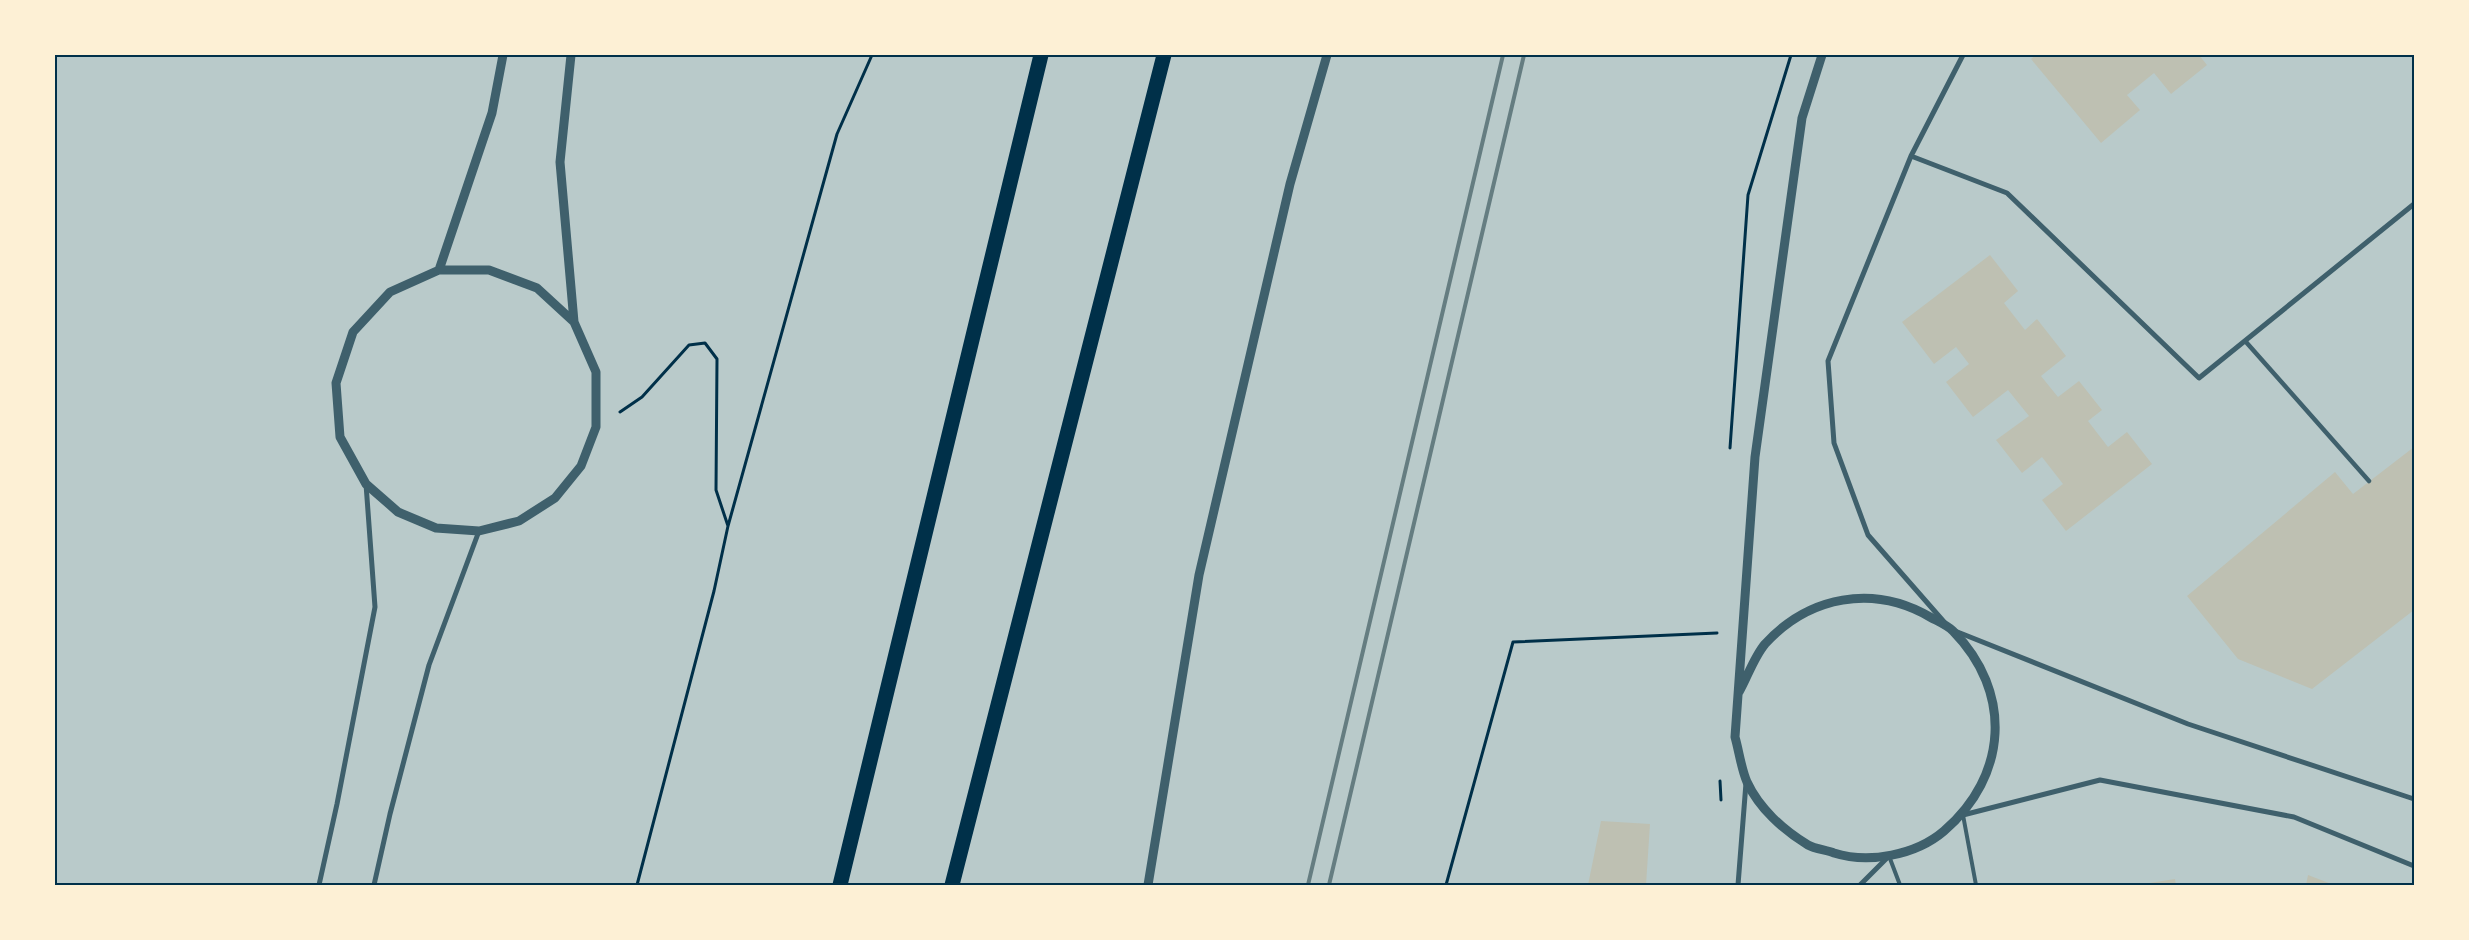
<svg xmlns="http://www.w3.org/2000/svg" width="2469" height="940" viewBox="0 0 2469 940" font-family="Quicksand,sans-serif">
<style>
.green{fill:#b9caca}
.building{fill:#bec0b2}
.lines{fill:none;stroke-linecap:round;stroke-linejoin:round}
.path{stroke:#003049;stroke-width:3}
.service{stroke:#3f606c;stroke-width:4}
.pedestrian{stroke:#3f606c;stroke-width:4.5}
.minor{stroke:#3f606c;stroke-width:5}
.tertiary{stroke:#3f606c;stroke-width:9}
.motorway{stroke:#003049;stroke-width:15}
.rail{stroke:#657d81;stroke-width:4}
.neatline{fill:none;stroke:#003049;stroke-width:2}
</style>
<rect width="100%" height="100%" fill="#fdf0d5"/>
<path class="green" d="M55 55H2414V885H55Z"/>
<path class="building" d="M2036 55H2199L2207 65 2171 94 2154 73 2127 95 2140 110 2101 143 2031 59Z
M1990 255 2018 291 2004 303 2025 330 2037 319 2066 356 2041 376 2058 397 2079 381 2102 410 2088 421 2108 447 2127 432 2152 464 2066 531 2042 500 2063 484 2042 457 2022 473 1996 440 2029 416 2008 390 1973 417 1946 382 1969 364 1956 347 1934 364 1902 322Z
M2414 447V610L2312 689 2238 659 2187 596 2335 472 2353 494Z
M1601 821 1650 824 1646 885H1588Z
M2308 875 2334 885H2306Z
M2175 879 2176 885H2143V884Z"/>
<g class="lines">
<path class="path" d="M620 412 642 397 689 345 705 343 717 359 716 490 728 526
M1730 448 1748 195 1791 55
M1720 781 1721 800
M637 885 714 591 728 526 837 134 872 55
M1446 885 1513 642 1717 633"/>
<path class="service" d="M1963 815 1976 885
M1889 856 1900 885"/>
<path class="pedestrian" d="M2246 342 2369 481"/>
<path class="minor" d="M1911 156 2007 193 2199 378 2414 204
M1945 623 1868 535 1834 443 1828 361 1911 156 1963 55
M1955 631 2188 724 2414 799
M1963 815 2100 780 2294 817 2414 866
M319 885 337 804 375 607 366 484
M374 885 390 814 429 665 479 531
M1738 885 1746 783
M1860 885 1888 857"/>
<path class="tertiary" d="M571 55 560 162 574 322 596 372V427L581 466 555 498 519 521 479 531 436 528 398 512 366 484 340 437 336 383 353 332 390 292 439 270H489L537 288 574 322
M439 270 492 113 503 55
M1739 692C1747 678 1754 657 1765 644 1809 596 1873 584 1930 617 1937 621 1947 625 1953 631 2013 692 2008 776 1944 831 1916 855 1869 864 1834 853 1826 850 1815 849 1808 845 1783 830 1759 808 1747 782 1741 768 1739 751 1735 737L1755 457 1802 118 1822 55
M1148 885 1199 575 1290 184 1327 55"/>
<path class="motorway" d="M840 885 1041 55
M952 885 1164 55"/>
<path class="rail" d="M1308 885 1503 55
M1329 885 1524 55"/>
</g>
<rect width="2469" height="940" fill="none" stroke="#fdf0d5" stroke-width="112"/>
<rect x="56" y="56" width="2357" height="828" class="neatline"/>
</svg>
